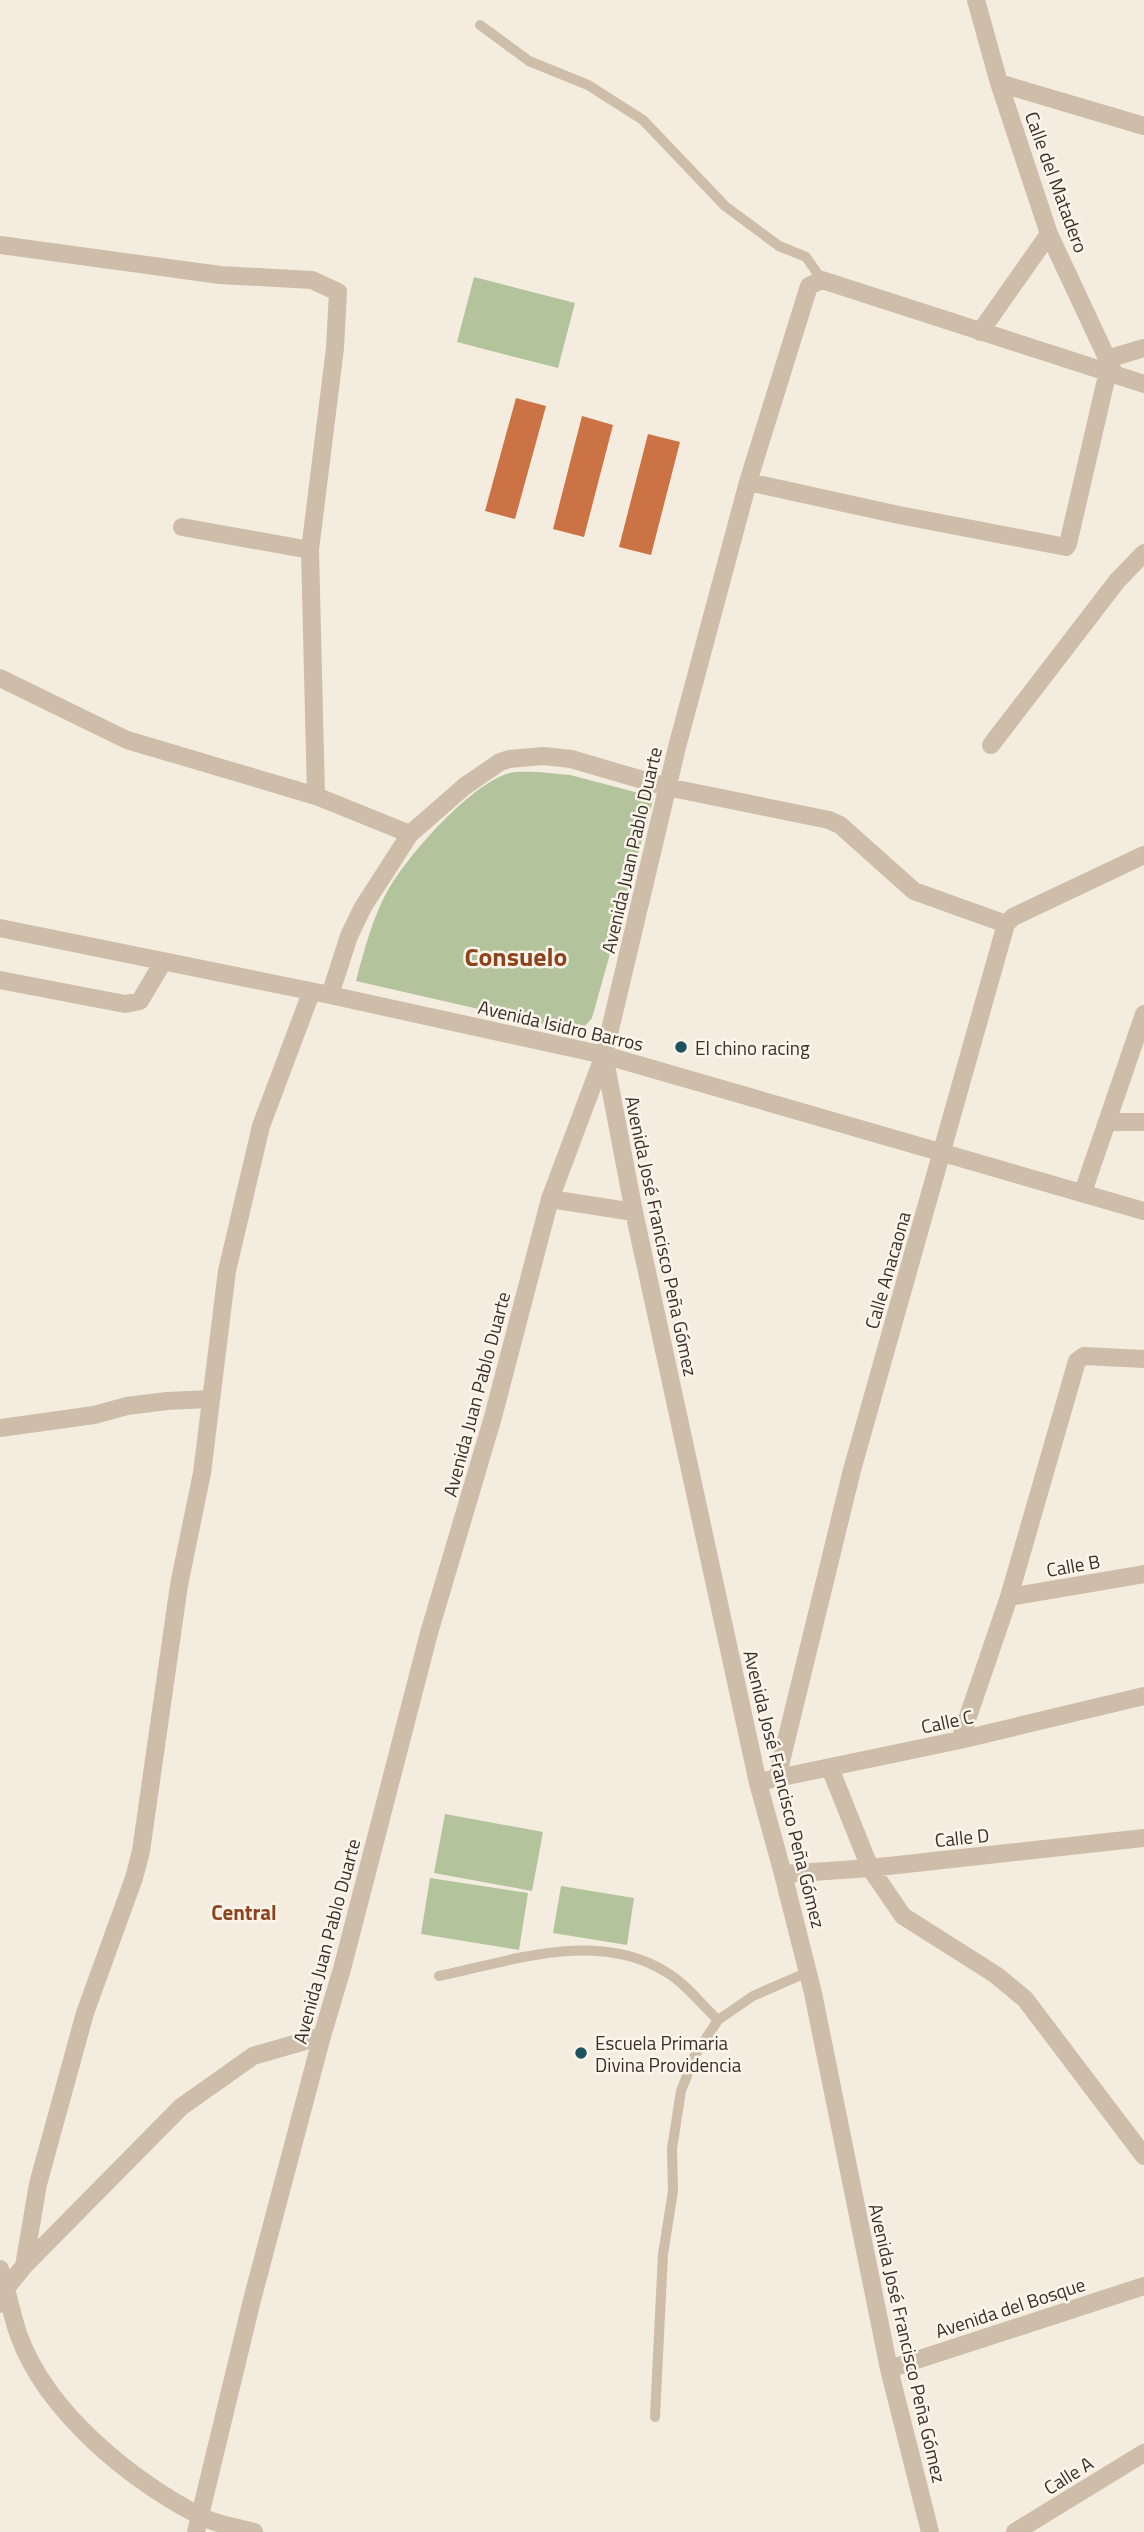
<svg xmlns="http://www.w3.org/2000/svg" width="1144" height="2532" viewBox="0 0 1144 2532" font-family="'Titillium Web',sans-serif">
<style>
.green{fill:#b3c49d}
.building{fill:#cb7345}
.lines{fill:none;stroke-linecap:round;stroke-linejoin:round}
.service{stroke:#cdbda9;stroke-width:10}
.minor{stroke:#cdbda9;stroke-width:18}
.tertiary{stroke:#cdbda9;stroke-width:18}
.poi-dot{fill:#1c535e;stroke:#fbf5eb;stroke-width:2.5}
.labels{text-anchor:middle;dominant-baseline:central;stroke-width:5;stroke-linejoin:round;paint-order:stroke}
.street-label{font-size:19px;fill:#3a3029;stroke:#fbf5eb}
.poi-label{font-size:19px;fill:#3a3029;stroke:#fbf5eb;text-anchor:start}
.neighbourhood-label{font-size:21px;font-weight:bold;fill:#8d441e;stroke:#fbf5eb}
.district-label{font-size:26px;font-weight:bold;fill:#8d441e;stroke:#fbf5eb}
</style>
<rect width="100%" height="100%" fill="#f4ecde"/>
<path class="green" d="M474 277 575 303 558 368 457 342Z
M538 772 570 775 654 797 592 1018 584 1027 574 1031 356 981C364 951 374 912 391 885 413 850 468 788 506 774 515 771 529 772 538 772Z
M445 1814 543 1832 532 1891 434 1873Z
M430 1878 528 1893 519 1950 421 1934Z
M561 1886 634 1898 627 1945 553 1933Z"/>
<path class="building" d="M516 398 546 406 515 519 485 511Z
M582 416 613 425 584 537 553 529Z
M648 434 680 442 651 555 619 547Z"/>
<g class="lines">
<path class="service" d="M480 25 529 61 588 85 643 120 725 206 779 246 806 257 822 280
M439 1976C511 1961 598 1929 666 1972 685 1983 701 2004 718 2020
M655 2417 663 2254 673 2191 672 2149 681 2091 695 2055 718 2020 753 1996 808 1972"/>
<path class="minor" d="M976 0 999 83 1049 234 1114 373
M999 83 1144 126
M0 245 220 275 312 280 338 292 335 348 310 550 316 796
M980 332 1049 234
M1107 359 1144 348
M748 482 899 515 1066 547 1068 544 1108 371
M182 527 310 550
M0 678 127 740 316 796 410 834
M991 745 1117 581 1144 553
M0 928 330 995 604 1055
M0 980 125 1004 140 1001 163 962
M330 995 349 936 363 907 410 834 465 786 500 762 509 759 543 756 571 759 667 787 829 820 840 825 914 891 1006 924
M1108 1122H1144
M1083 1192 1144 1014
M550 1199 634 1212
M0 1428 94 1415 127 1406 167 1401 210 1399
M1009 1597 1144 1574
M960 1740 1009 1597 1077 1361 1084 1356 1144 1359
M830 1768 870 1868 903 1916 996 1975 1025 1999 1144 2156
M777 1778 852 1470 1006 924 1013 917 1144 855
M768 1780 960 1740 1144 1696
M783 1874 870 1868 1144 1838
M24 2266 38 2184 85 2013 134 1878 141 1851 179 1585 202 1473 227 1271 261 1126 311 993
M0 2269C8 2291 11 2314 19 2336 47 2412 128 2478 198 2515 214 2524 236 2527 254 2532
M0 2304 7 2287 24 2266 181 2107 253 2056 322 2036
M889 2369 1144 2286
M930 2532 889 2369 813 1993 783 1874 758 1783 634 1212 604 1055 677 747 748 482 809 286 822 280 1144 384
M1015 2532 1144 2453"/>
<path class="tertiary" d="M196 2532 252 2300 322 2036 342 1969 429 1633 493 1417 550 1199 604 1055 1144 1211"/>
</g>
<g class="poi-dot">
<circle cx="681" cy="1047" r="7"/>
<circle cx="581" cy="2053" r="7"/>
</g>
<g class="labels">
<g class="street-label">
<text transform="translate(1057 182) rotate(70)">Calle del Matadero</text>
<text transform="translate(631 850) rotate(-77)">Avenida Juan Pablo Duarte</text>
<text transform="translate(561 1025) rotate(13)">Avenida Isidro Barros</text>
<text transform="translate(662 1236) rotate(78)">Avenida José Francisco Peña Gómez</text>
<text transform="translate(887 1270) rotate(-74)">Calle Anacaona</text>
<text transform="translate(476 1394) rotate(-75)">Avenida Juan Pablo Duarte</text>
<text transform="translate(1073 1565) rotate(-10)">Calle B</text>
<text transform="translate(947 1721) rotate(-12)">Calle C</text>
<text transform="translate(785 1789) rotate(76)">Avenida José Francisco Peña Gómez</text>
<text transform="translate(962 1837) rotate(-6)">Calle D</text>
<text transform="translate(326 1941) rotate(-75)">Avenida Juan Pablo Duarte</text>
<text transform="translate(1010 2307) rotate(-18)">Avenida del Bosque</text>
<text transform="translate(908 2343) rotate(77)">Avenida José Francisco Peña Gómez</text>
<text transform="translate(1068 2475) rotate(-32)">Calle A</text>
</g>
<g class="poi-label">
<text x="695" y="1047">El chino racing</text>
<text x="595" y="2042">Escuela Primaria<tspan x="595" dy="22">Divina Providencia</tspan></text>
</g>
<g class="neighbourhood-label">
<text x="244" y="1912">Central</text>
</g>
<g class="district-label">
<text x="516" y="956">Consuelo</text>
</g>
</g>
</svg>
